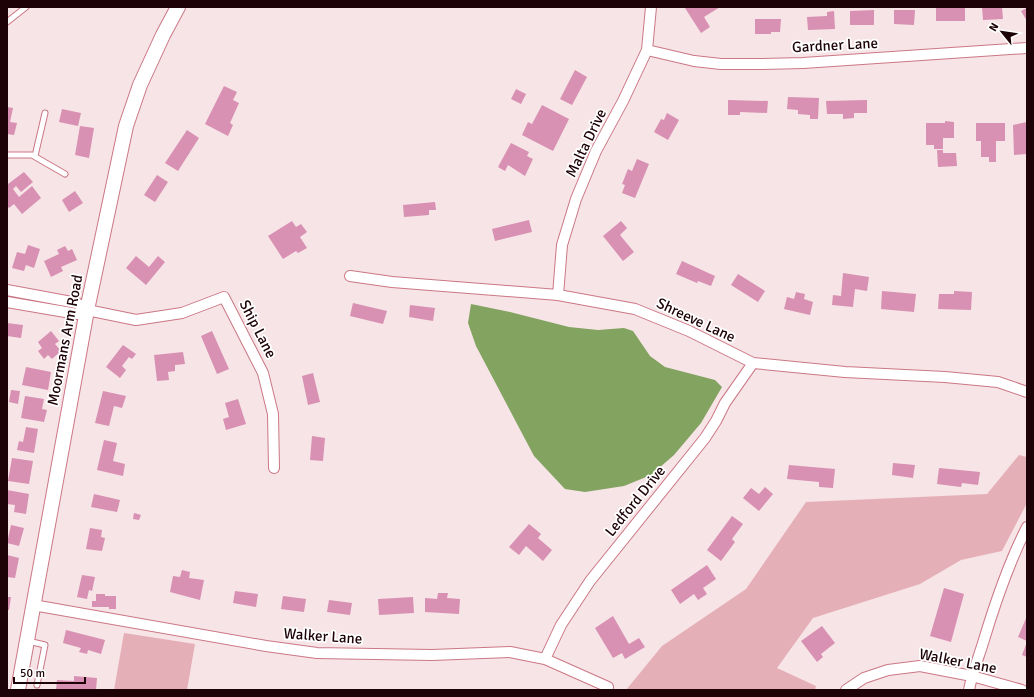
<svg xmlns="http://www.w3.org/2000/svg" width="1034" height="697" viewBox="0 0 1034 697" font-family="Signika,sans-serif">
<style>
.green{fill:#e5afb7}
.water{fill:#83a361}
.building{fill:#d890b3}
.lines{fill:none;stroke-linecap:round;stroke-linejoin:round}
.lane-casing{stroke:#cb7785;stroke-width:7}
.street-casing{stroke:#cb7785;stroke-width:12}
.secondary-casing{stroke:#cb7785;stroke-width:16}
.lane{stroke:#fff;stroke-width:5}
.street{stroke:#fff;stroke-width:10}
.secondary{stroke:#fff;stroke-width:14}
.labels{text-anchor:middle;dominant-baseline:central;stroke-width:3.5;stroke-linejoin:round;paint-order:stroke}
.street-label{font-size:15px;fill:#1d0207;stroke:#fff}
</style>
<rect width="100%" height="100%" fill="#f7e4e6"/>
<path class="green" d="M1019 455 1027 457V503L1002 551 961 560 920 584 813 618 777 668 816 686 815 690H626L662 646 746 589 806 502 987 494Z
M124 633 195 644 187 690H114Z"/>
<path class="water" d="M471 304 510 312 569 327 598 330 624 328 633 331 650 356 665 367 715 380 722 387 701 423 674 455 651 475 624 486 585 492 565 489 534 456 476 346 468 323Z"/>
<path class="building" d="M687 7H720L704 17 710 27 701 33 685 8Z
M982 7H1002L1003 19 983 20Z
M936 8H965V21H936Z
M1027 8V21L1021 11Z
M874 10V25H850V11Z
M894 10H915L914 25 894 24Z
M834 11 835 29 808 30 807 17 827 16V12Z
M755 19H781L780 32H771V34H755Z
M575 70 587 77 572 105 560 99Z
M224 86 237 92 233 100 239 103 230 123 233 125 228 136 205 124Z
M516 89 526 94 521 104 511 99Z
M788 97 819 98 818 119H810V115L798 114V110L787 109Z
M728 100 768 101 767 113 740 112V115H728Z
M867 100V113H854V118L843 119V114H827L826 101Z
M542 105 569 119 553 151 522 135 528 122 532 124Z
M7 107 13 108 10 122 17 123 14 135 7 134Z
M62 109 81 113 78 126 59 122Z
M667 113 679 120 668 140 654 132 661 119 664 120Z
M945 121 954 122V138H943V149H934V145H926V123H945Z
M1027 122V154L1014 155 1013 125Z
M976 123H1005V141H996V162H989V157H981V141H976Z
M80 126 94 128 89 158 75 155Z
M187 130 199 138 178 171 165 163Z
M511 143 529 152 527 156 533 159 525 176 508 165 505 171 498 167Z
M937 150H943V153H956L957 166 938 167Z
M637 159 649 164 635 198 622 193 625 185 622 184 628 169 632 171Z
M24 172 33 182 21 192 16 186 13 189 19 197 32 186 41 198 22 214 14 204 9 208 7 206V182L8 184Z
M157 175 168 182 155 202 144 195Z
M75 191 83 203 69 212 62 200Z
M435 202 436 210H429V215L404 217 403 205Z
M529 220 532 232 495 241 492 229Z
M292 221 296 227 301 224 307 232 300 237 307 248 298 253 296 251 283 259 268 236Z
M621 221 627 228 620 235 634 252 623 261 603 236Z
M28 245 40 249 34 268 26 265 24 271 12 268 17 252 25 254Z
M65 246 68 251 72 249 77 260 61 267 63 271 51 277 44 261 59 254 57 250Z
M136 256 149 267 158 256 165 262 146 285 126 268Z
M682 261 715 276 711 286 698 281 697 283 676 274Z
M843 273 869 277 867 291 855 289 853 307 832 305 833 295 841 296Z
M738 274 765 291 758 302 731 285Z
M882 291 916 294 914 312 881 309Z
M954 291 972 292 971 310 938 309 939 294H954Z
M796 292 805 294 804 299 813 302 810 315 784 309 787 297 794 299Z
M353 303 387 311 383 324 350 316Z
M410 305 435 308 433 321 409 317Z
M7 323 23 325 21 338 7 336Z
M51 331 59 341 55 344 61 351 52 359 48 355 44 359 38 351 42 348 38 342Z
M212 331 229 369 217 374 201 336Z
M123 345 136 354 132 359 129 357 122 366 126 370 120 378 106 367Z
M183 352 185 364 175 365V371L168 372 169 380 157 381 154 355Z
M26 367 51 372 48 390 22 385Z
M313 373 320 402 308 405 302 376Z
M11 390 20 391 18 404 9 402Z
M103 391 126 396 122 408 114 406 109 426 95 423Z
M25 396 44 399 42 409 47 410 44 422 21 418Z
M238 399 246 424 226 430 223 419 229 417 225 403Z
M26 427 38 429 34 453 17 450 19 441 23 442Z
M312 436 325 438 323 461 310 460Z
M104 440 117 443 113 461 125 464 123 476 97 470Z
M12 458 33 461 29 484 8 481Z
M893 463 915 465 913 478 892 475Z
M789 465 835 469 833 488 819 487V482L787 479Z
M939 468 980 472 978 485 962 483 961 487 937 484Z
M765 487 773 494 759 511 743 498 751 488 759 494Z
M7 490 29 494 26 514 14 512 15 505 7 504Z
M94 494 120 500 117 512 91 507Z
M134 513 141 515 139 520 133 519Z
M732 516 743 524 732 539 735 542 721 561 707 550Z
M529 524 541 534 538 538 552 550 543 561 526 546 519 555 509 547Z
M11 525 24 528 19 546 7 543Z
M90 528 102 530 101 537 105 538 102 551 86 549Z
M7 555 19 558 15 578 7 577Z
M707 565 716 579 703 588 707 594 698 600 694 594 680 604 671 590Z
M182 570 190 572 189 578 204 580 200 600 170 592 173 576 180 577Z
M82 575 95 577 92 591 89 590 87 599 77 597Z
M944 588 964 594 951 642 930 636Z
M235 591 258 594 256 607 233 603Z
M438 593H448L447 598 460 599 459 614 425 612V598L437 599Z
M96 594H105V596H116V609H109V607H92V601H96Z
M283 596 306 599 304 612 281 609Z
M7 597H11L9 610H7Z
M413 597 414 613 379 615 378 599Z
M329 600 352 603 350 615 327 612Z
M613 616 629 644 639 638 645 647 625 659 622 653 613 658 595 628Z
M1027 616V641L1018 637Z
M822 626 835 643 821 654 823 657 817 662 801 641Z
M66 630 105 640 101 654 88 650 87 654 79 652 81 648 63 643Z
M1027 642V657L1022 655Z
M74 676 97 678 96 690H56L57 680 74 681Z"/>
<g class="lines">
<g class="lane-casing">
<path id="lane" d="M7 22 26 7
M7 155H32L65 174
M35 156 45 113
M28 641 45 645 37 685"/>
</g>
<g class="street-casing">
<path id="street" d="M647 50 694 61 721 64H759L803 63 1027 48
M350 276 392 282 558 295 635 309 689 331 753 363 845 372 945 377 998 382 1027 392
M7 290 77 303 87 310 136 320 182 313 224 297 263 373 273 414 274 468
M558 295 562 245 576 199 596 151 623 101 647 50 651 7
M7 302 77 314 87 310
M33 605 266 646 317 653 432 655 510 652 545 659 608 687
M545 659 561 625 590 581 705 438 716 421 725 403 753 363
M846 690 864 678 888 670 920 666 972 676 1022 690
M969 690C972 674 978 659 983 643 995 603 1008 564 1027 527"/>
</g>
<g class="secondary-casing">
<path id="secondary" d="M18 690 87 310 126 126 140 85 163 35 178 7"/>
</g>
<use href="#lane" class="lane"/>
<use href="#street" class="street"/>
<use href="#secondary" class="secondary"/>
</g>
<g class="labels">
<g class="street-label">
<text transform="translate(835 45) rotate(-3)">Gardner Lane</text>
<text transform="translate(586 143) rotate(-64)">Malta Drive</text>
<text transform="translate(696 320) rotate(25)">Shreeve Lane</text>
<text transform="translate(258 329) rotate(63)">Ship Lane</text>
<text transform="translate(65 340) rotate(-79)">Moormans Arm Road</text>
<text transform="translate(635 501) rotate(-51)">Ledford Drive</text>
<text transform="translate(323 636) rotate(4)">Walker Lane</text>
<text transform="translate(958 661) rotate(11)">Walker Lane</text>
</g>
</g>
<rect width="1034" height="697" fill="none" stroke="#1d0207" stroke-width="16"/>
<g transform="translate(1002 32) rotate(300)" stroke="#ffffff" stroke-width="3" paint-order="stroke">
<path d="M0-3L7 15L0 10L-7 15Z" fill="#1d0207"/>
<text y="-6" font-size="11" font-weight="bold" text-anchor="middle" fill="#1d0207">N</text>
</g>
<path d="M14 677v6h71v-6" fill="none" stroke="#1d0207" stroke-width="2"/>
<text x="20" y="677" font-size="12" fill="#1d0207" stroke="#ffffff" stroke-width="3" paint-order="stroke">50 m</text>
</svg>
